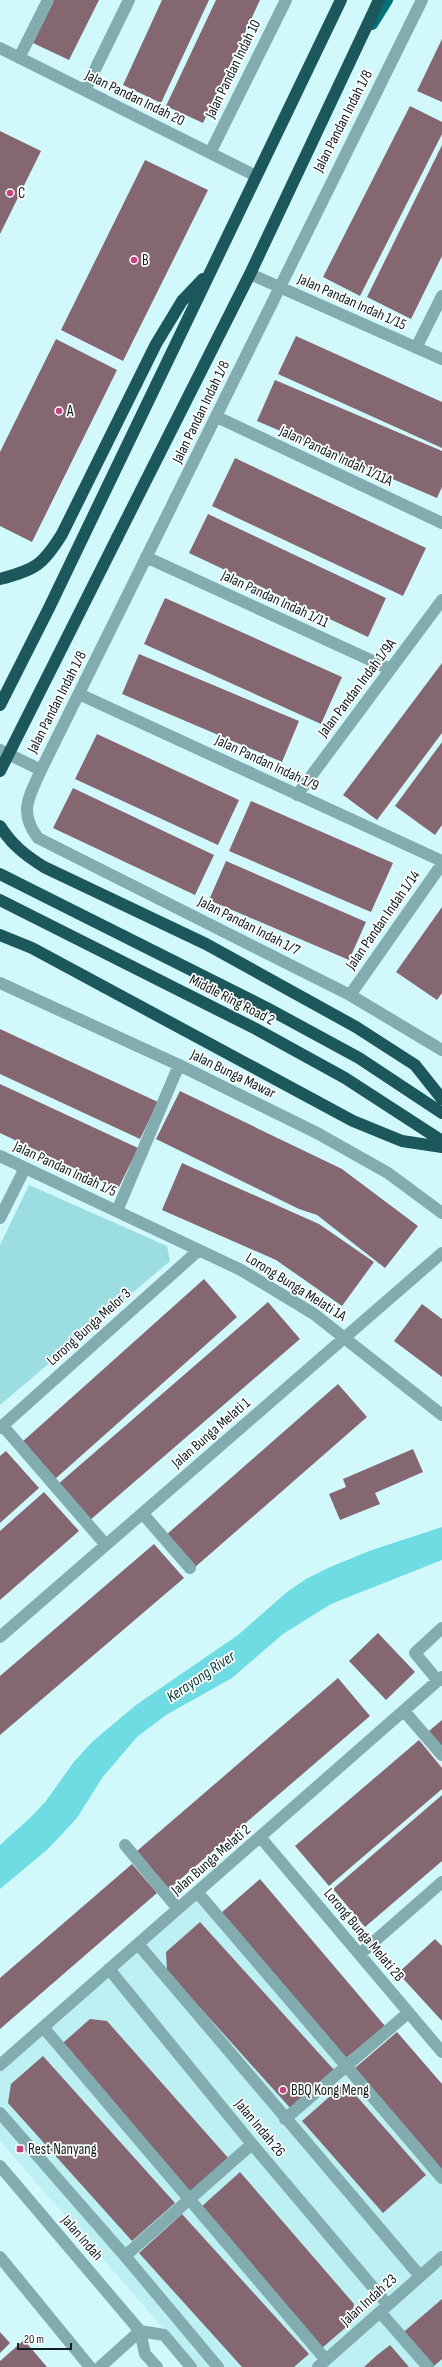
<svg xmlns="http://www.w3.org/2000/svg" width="442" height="2367" viewBox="0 0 442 2367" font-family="'Sofia Sans Condensed',sans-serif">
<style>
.built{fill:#bdf0f3}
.green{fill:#9cdde2}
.water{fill:#6fdce4}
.building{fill:#856771}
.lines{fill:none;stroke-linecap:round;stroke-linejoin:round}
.minor{stroke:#82acaf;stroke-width:12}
.major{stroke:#007178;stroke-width:12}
.highway{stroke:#1b575b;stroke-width:12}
.highway-bridge{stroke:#1b575b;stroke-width:12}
.poi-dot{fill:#c9417f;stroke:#fff;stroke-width:1.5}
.labels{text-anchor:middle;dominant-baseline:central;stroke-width:3.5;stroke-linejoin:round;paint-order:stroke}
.street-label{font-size:15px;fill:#101f20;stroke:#fff}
.poi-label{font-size:15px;fill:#101f20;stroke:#fff;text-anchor:start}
.water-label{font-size:16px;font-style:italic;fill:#053b3f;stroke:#fff}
</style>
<rect width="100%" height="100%" fill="#d1f9fc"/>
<path class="built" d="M199 1893 442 2174V2367H197L0 2141V2061Z"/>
<path class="green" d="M29 1185 167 1246 170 1261 0 1405V1245Z"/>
<path class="water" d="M442 1527V1560L331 1604 283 1634 232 1678 166 1715 137 1737 102 1778 77 1818 48 1849 0 1889V1845L31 1817 46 1801 73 1763 92 1742 136 1705 238 1635 287 1592 306 1579 328 1568 369 1551Z"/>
<path class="building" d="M54 0H99L69 60 33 43Z
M162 0H209L161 103 123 85Z
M216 0H260L203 123 166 106Z
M442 39V102L417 91Z
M410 106 442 122V134L360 296 323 277Z
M0 131 41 151 0 234Z
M442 145V256L411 319 367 297Z
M145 160 208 190 123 361 61 330Z
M296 336 442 402V448L278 374Z
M56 339 117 370 32 542 0 526V452Z
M275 380 442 451V487L437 498 257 421Z
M235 458 426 548 403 596 212 506Z
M208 514 386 598 368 637 189 553Z
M165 598 342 677 321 724 144 644Z
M139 654 299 721 282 762 122 694Z
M442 663V733L377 820 343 795Z
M97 734 239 800 218 845 75 779Z
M442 742V825L435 835 395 806Z
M73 788 214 855 195 895 53 828Z
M251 801 393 863 371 912 229 851Z
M226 861 366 922 349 960 209 900Z
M442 907V993L437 1000 396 972Z
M0 1029 158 1102 140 1139 0 1074Z
M0 1084 138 1148 118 1189 0 1133Z
M180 1091 342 1169 418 1226 385 1268 317 1215 299 1209 156 1139Z
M182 1163 319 1224 374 1262 342 1306 276 1260 162 1210Z
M204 1279 237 1317 54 1480 21 1443Z
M268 1302 300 1339 89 1521 57 1485Z
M422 1304 442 1319V1377L394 1341Z
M338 1384 367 1417 194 1568 166 1535Z
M413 1449 423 1472 375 1493 380 1504 340 1520 329 1494 346 1487 343 1479Z
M6 1451 39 1488 0 1523V1456Z
M44 1492 79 1531 0 1600V1531Z
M154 1544 184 1578 0 1735V1676Z
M378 1633 415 1672 386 1700 349 1661Z
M338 1678 370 1716 169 1889 137 1851Z
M442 1720V1746L429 1731Z
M419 1740 442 1768V1789L329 1886 295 1846Z
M442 1795V1861L365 1927 333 1889Z
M132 1864 157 1893 0 2029V1978Z
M260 1879 385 2026 345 2059 221 1913Z
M200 1922 335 2071 292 2110 167 1971 166 1952Z
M435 1939 442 1946V2021L398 1973Z
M90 2019 107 2021 230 2160 187 2198 56 2049Z
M397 2032 442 2084V2170L355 2068Z
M43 2056 175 2203 132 2241 8 2103 11 2084Z
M345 2083 426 2175 383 2213 302 2121Z
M240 2172 354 2304 351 2323 322 2348 200 2208Z
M182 2214 309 2354 294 2367H242L139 2253Z
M442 2299V2359L433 2367 399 2336Z
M0 2332 10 2343 0 2353Z
M24 2340 47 2367H0V2361Z
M390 2345 409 2367H364L376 2356Z"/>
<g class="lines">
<path class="minor" d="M422 0 41 770C29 797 18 812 38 838L350 995 442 1050
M0 48 256 176
M19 58 48 0
M85 90 129 0
M210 153 286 0
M250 274 442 359
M416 348 442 296
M217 417 442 523
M146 557 390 669
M79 694 442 861
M0 750 41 770
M297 795 442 600
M0 983 179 1065 317 1133 388 1173 442 1213
M350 995 442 864
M0 1156 241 1270 314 1314 442 1415
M117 1211 179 1065
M0 1218 25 1168
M2 1425 106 1545
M0 1428 199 1250
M143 1514 190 1568
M0 1637 442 1253
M438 1681 415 1653 442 1628
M404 1711 442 1755
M261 1838 442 2052
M125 1845 178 1909
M198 1893 442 2178
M138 1944 420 2276
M360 1954 442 1882
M109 1969 252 2144 388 2305
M43 2027 326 2360
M0 2065 442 1677
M0 2113 125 2256 218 2367
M285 2119 408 2013
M0 2166 140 2331 145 2354 157 2367
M125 2256 252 2144
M0 2257 90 2367
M380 2312 428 2367
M140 2331 164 2335 191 2367
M100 2367 140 2331
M318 2367 442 2257"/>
<path class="major" d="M372 24 387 0"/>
<path class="highway" d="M117 538 250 274 379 0
M0 579C35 570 43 565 62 534L156 344 182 301 203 279
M0 705 49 608 341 0
M0 826C12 845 25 855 44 867L206 944 356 1027 415 1065 442 1099
M0 874 267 1008 359 1058 442 1113
M0 900 256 1029 345 1078 442 1141
M0 935 32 948 353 1121 402 1141 442 1147"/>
<path class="highway-bridge" d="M0 771 117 538"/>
</g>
<g class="poi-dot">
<circle cx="10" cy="193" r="4"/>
<circle cx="134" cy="260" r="4"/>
<circle cx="59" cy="411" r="4"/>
<circle cx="283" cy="2090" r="4"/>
<rect x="16" y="2145" width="8" height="8" rx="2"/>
</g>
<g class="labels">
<g class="street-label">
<text transform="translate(233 69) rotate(-64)">Jalan Pandan Indah 10</text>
<text transform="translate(135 98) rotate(26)">Jalan Pandan Indah 20</text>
<text transform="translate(343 121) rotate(-63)">Jalan Pandan Indah 1/8</text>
<text transform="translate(352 302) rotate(24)">Jalan Pandan Indah 1/15</text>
<text transform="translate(201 412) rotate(-64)">Jalan Pandan Indah 1/8</text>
<text transform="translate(336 456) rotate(25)">Jalan Pandan Indah 1/11A</text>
<text transform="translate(275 599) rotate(25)">Jalan Pandan Indah 1/11</text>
<text transform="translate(357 688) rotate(-53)">Jalan Pandan Indah 1/9A</text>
<text transform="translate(57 702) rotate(-63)">Jalan Pandan Indah 1/8</text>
<text transform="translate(267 763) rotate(25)">Jalan Pandan Indah 1/9</text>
<text transform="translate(383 920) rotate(-55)">Jalan Pandan Indah 1/14</text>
<text transform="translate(249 926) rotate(27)">Jalan Pandan Indah 1/7</text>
<text transform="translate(232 1000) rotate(27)">Middle Ring Road 2</text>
<text transform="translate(233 1074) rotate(26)">Jalan Bunga Mawar</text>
<text transform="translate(65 1169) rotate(25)">Jalan Pandan Indah 1/5</text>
<text transform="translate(296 1287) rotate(32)">Lorong Bunga Melati 1A</text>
<text transform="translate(89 1327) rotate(-42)">Lorong Bunga Melor 3</text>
<text transform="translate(211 1433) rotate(-41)">Jalan Bunga Melati 1</text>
<text transform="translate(211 1860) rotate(-41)">Jalan Bunga Melati 2</text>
<text transform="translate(364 1935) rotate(50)">Lorong Bunga Melati 2B</text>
<text transform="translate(260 2128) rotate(50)">Jalan Indah 26</text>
<text transform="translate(82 2238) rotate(49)">Jalan Indah</text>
<text transform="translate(369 2300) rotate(-42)">Jalan Indah 23</text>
</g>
<g class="poi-label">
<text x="18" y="193">C</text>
<text x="142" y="260">B</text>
<text x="67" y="411">A</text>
<text x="291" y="2090">BBQ Kong Meng</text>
<text x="28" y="2149">Rest Nanyang</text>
</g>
<g class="water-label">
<text transform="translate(201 1677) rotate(-34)">Kerayong River</text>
</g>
</g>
<path d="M18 2343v6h53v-6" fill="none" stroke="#101f20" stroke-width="2"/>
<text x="24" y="2343" font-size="12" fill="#101f20" stroke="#ffffff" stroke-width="3" paint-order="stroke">20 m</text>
</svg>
